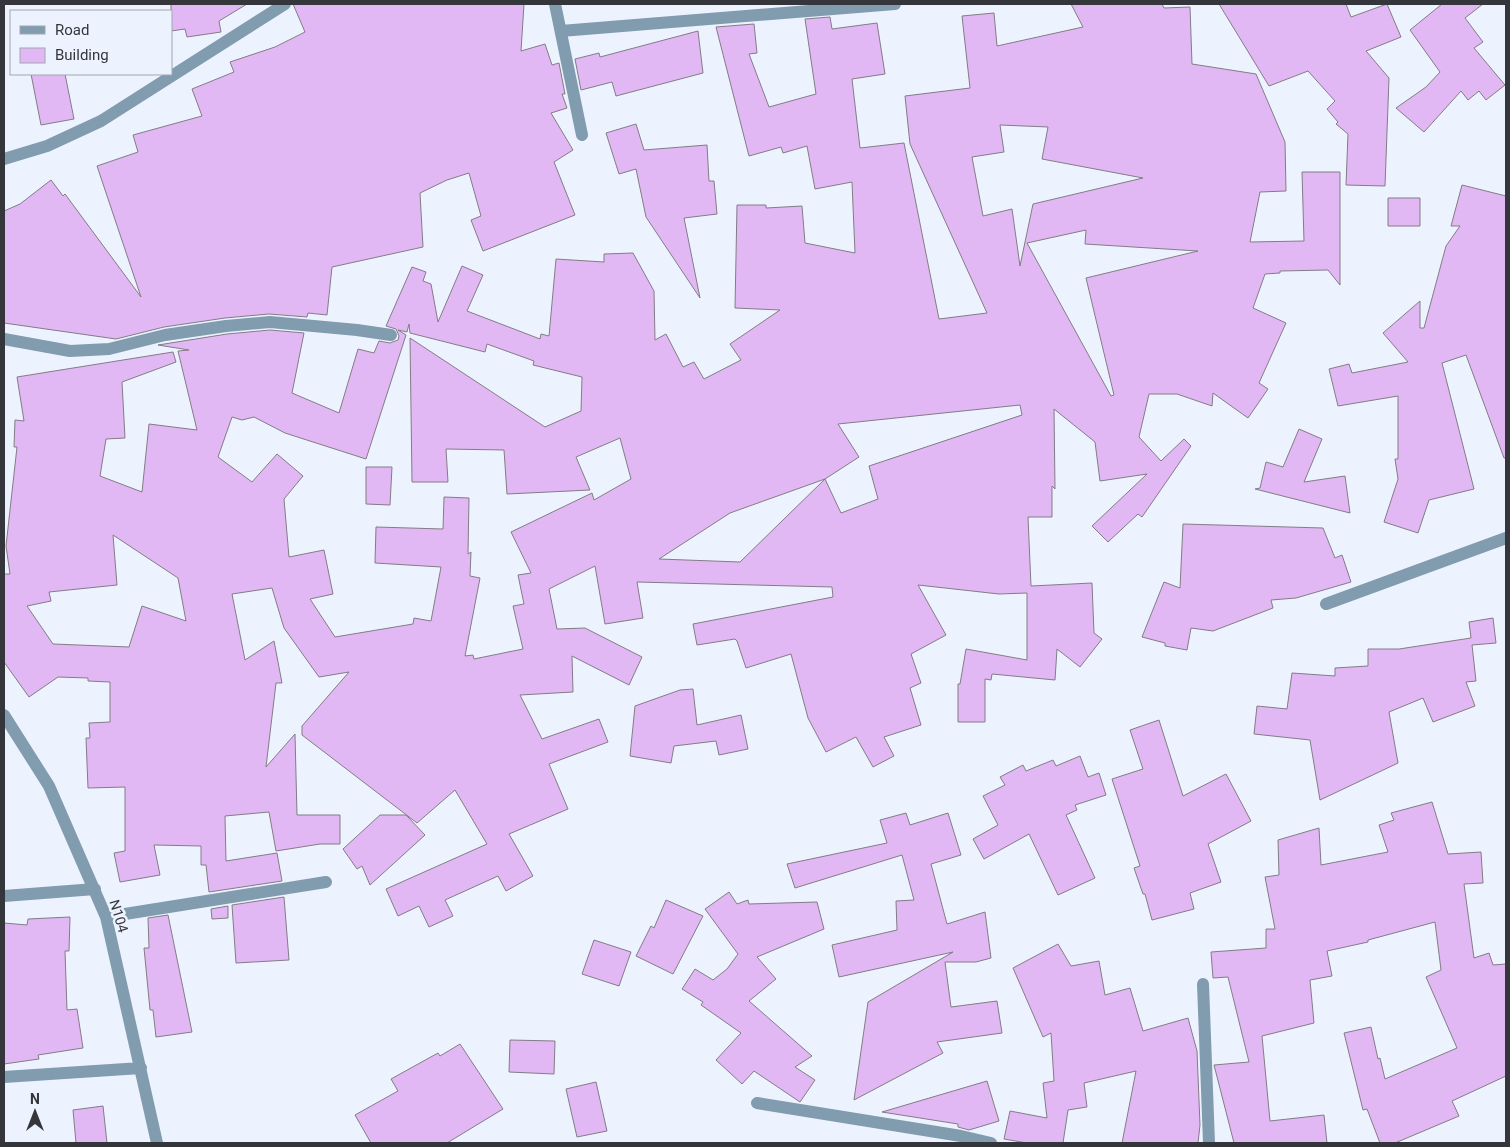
<svg xmlns="http://www.w3.org/2000/svg" width="1510" height="1147" viewBox="0 0 1510 1147" font-family="Roboto,sans-serif">
<style>
.building{fill:#e1b8f3;stroke:#837c86;fill-rule:evenodd}
.lines{fill:none;stroke-linecap:round;stroke-linejoin:round}
.minor{stroke:#819baf;stroke-width:12}
.labels{text-anchor:middle;dominant-baseline:central;stroke-width:5;stroke-linejoin:round;paint-order:stroke}
.street-label{font-size:14px;fill:#34363b;stroke:#ecf3fe}
</style>
<rect width="100%" height="100%" fill="#ecf3fe"/>
<path class="building" d="M171 4H247L219 21 221 32 187 37 185 29 171 31Z
M293 4H524L521 51 545 44 552 65 559 63 565 94H562L567 108 551 113 573 150 554 162 575 215 483 251 471 220 481 216 469 173 447 180 420 193 423 247 332 267 327 315 308 313 307 317 269 314 225 318 164 327 116 339 4 323V211L20 204 51 180 63 196 65 194 141 297 97 166 138 152 133 135 202 116 192 89 234 72 230 62 275 47 305 32Z
M1071 4H1162L1164 8 1190 7 1192 64 1256 74 1285 142 1286 191 1260 192 1250 242 1304 241 1302 172H1340V285L1328 270 1280 271V273L1265 274 1253 308 1286 323 1259 383 1268 389 1248 418 1213 393 1212 406 1177 394H1149L1139 437 1161 461 1184 439 1191 446 1142 517 1138 514 1108 542 1092 526 1147 474 1100 481 1095 442 1054 409 1055 489 1052 486V517H1028L1031 586 1092 583 1094 633 1102 639 1080 667 1057 649 1055 680 992 674 991 680 985 679V722H958V684H960L966 649 1027 660V593L999 594 918 585 946 635 911 654 921 683 910 688 921 725 884 737 894 756 873 767 856 737 826 752 808 718 791 654 746 668 737 641 735 639 697 645 693 624 833 597 832 587 637 582 643 618 605 624 595 566 549 589 557 629 585 628 642 657 629 685 572 656 573 692 520 695 542 739 599 719 608 742 549 764 568 809 509 834 533 876 506 891 498 876 445 900 453 916 429 927 419 906 398 916 386 889 487 844 455 790 417 823 302 735V726L349 672 319 677 284 628 272 588 232 594 245 660 274 641 282 683H276L266 767 295 734 297 815H340V844H320L276 851 269 812 225 816 226 861 277 853 282 881 209 892 206 865H201V846L154 845 160 875 120 882 114 853 125 851V787L88 788 86 738H90L89 723 110 722V682L88 681V678L58 677 29 697 4 662V574H10L6 546 17 447H14L15 420 24 421 17 377 173 352 176 362 122 382 125 438 106 439 100 476 142 492 149 424 197 430 178 351 189 350 158 345 227 334 270 330 304 333 292 393 339 413 358 349 374 353 379 341 390 343 398 340 399 336 396 329 386 326 412 267 426 272 423 281 431 284 438 322 462 266 483 275 467 311 540 339 541 334 549 336 556 259 604 262V254L633 253 654 291 655 340 666 334 683 367 694 362 704 379 741 360 730 344 780 310 735 308 737 205H766V208L802 206 805 243 855 253 852 182 815 189 807 146 783 153 781 147 749 156 716 27 754 24 757 53 749 54 769 107 816 94 805 19 830 17 832 29 877 23 885 74 852 79 860 148 904 143 939 319 987 313 910 144 905 96 970 88 962 16 994 13 997 46 1083 27ZM1000 125 1048 127 1042 159 1143 178 1033 204 1020 266 1012 209 983 216 972 157 1004 152ZM1086 230 1085 244 1198 251 1086 278 1114 395 1111 396 1027 243ZM409 324 410 333 485 352 487 344 534 361 533 365 582 377 581 411 545 427 410 338 412 482H448L446 449 504 450 507 494 590 490 576 457 620 438 631 479 594 500 592 493 511 532 531 573 518 575 524 604 513 606 523 649 474 659 473 655 465 656 480 578 470 576 471 552 468 554 469 498 444 497 443 529 376 527 375 563 441 567 431 621 414 618 413 624 335 637 310 599 333 594 324 550 289 557 284 499 303 476 277 454 252 482 218 457 232 417 242 420 254 417 285 433 366 459 406 335 398 330 407 332ZM1020 405 1022 415 869 466 878 499 841 513 825 479 740 562 659 559 730 513 825 479 859 457 838 424ZM113 535 178 578 186 621 142 606 129 647 53 644 27 606 51 601 49 592 117 585Z
M1219 4H1346L1351 17 1387 4 1401 37 1366 51 1389 78 1385 186 1346 185 1348 134 1336 124 1338 122 1327 109 1335 101 1308 71 1269 86Z
M1442 4H1483L1465 18 1483 42 1474 48 1505 85 1486 100 1479 91 1468 100 1461 91 1424 132 1396 108 1426 87 1440 72 1410 30Z
M698 31 703 73 616 96 612 82 581 90 575 59 599 53 600 57Z
M31 74H65L74 119 41 125Z
M636 124 644 150 707 145 709 181H714L717 214 684 218 700 298 646 217 636 169 619 174 606 133Z
M1462 185 1506 196V458H1504L1466 355 1442 363 1474 489 1429 500 1418 533 1384 522 1398 479 1395 459H1398V396L1338 406 1329 369 1349 364 1352 373 1408 362 1383 333 1420 301V328H1424L1446 246 1460 226H1451Z
M1388 198H1420V226H1388Z
M1299 429 1322 439 1304 482 1345 476 1350 513 1255 489 1260 488 1266 462 1283 467Z
M366 467H392L390 505 366 504Z
M1183 524 1323 528 1335 558 1342 555 1351 582 1296 598 1271 600 1273 608 1213 631 1191 628 1187 650 1165 646V643L1142 637 1164 582 1180 588Z
M1493 618 1496 643 1472 645 1476 681 1466 682 1475 706 1433 722 1423 698 1389 712 1398 763 1320 800 1310 740 1254 734 1257 706 1287 709 1292 673 1335 676V668L1368 666V649H1399L1471 638 1469 622Z
M693 689 697 725 741 715 748 749 719 755 716 741 674 746 671 763 630 756 635 706 680 690Z
M1159 720 1183 796 1226 774 1251 821 1208 844 1221 882 1190 893 1194 909 1152 920 1145 894H1143L1134 868 1140 866 1112 779 1143 769 1130 730Z
M1080 756 1088 777 1099 773 1106 795 1075 805 1077 810 1066 815 1095 878 1058 895 1029 834 984 859 973 839 998 825 983 796 1005 785 1000 777 1023 765 1026 771 1053 760 1056 766Z
M1432 802 1448 854 1481 852 1483 883 1464 884 1474 958 1489 953 1493 965 1506 964V1076L1452 1101 1459 1116 1395 1143H1380L1367 1109 1363 1110 1344 1033 1371 1027 1378 1059 1380 1058 1385 1079 1457 1048 1426 977 1441 970 1435 922 1368 940V942L1327 951 1332 976 1310 980 1314 1023 1262 1036 1270 1121 1324 1115 1327 1143H1234L1214 1065 1249 1062 1228 977 1213 978 1211 952 1266 948V929H1275L1265 877 1279 875 1278 840 1319 828 1321 865 1388 852 1379 825 1394 820 1391 813Z
M906 813 910 825 948 813 961 855 931 864 947 924 985 912 991 958 976 962H945L951 1007 997 1001 1002 1033 937 1042 943 1053 854 1100 868 1002 953 952 839 977 832 945 897 930 896 901 914 900 902 855 795 888 787 864 887 843 880 820Z
M380 815H406L425 835 370 885 362 866 357 869 343 849Z
M729 892 737 904 748 900 749 904 817 902 824 929 757 957 776 979 749 1001 812 1056 795 1067 815 1080 800 1102 754 1071 742 1084 716 1060 741 1033 701 1005 703 1002 682 989 695 969 713 980 727 969 738 954 705 909Z
M284 897 289 960 236 963 232 905Z
M666 900 703 916 673 974 636 956 651 926 654 928Z
M228 906V918L212 919 211 909Z
M168 915 192 1032 156 1037 153 1010H150L144 948H149L148 918Z
M70 917 69 951H65L67 1010 77 1009 83 1048 38 1055 39 1059 4 1064V923L27 925 28 919Z
M594 940 631 952 619 986 582 974Z
M1058 944 1071 966 1099 961 1105 995 1130 988 1143 1031 1188 1018 1197 1051 1200 1125 1198 1143H1122L1136 1071 1084 1083 1087 1107 1068 1110 1063 1143H1027L1004 1139 1010 1111 1047 1118 1043 1083 1054 1081 1051 1033 1043 1037 1013 968Z
M510 1040 555 1041 554 1074 509 1072Z
M460 1044 503 1109 447 1143H371L355 1115 398 1091 391 1079 438 1053 440 1056Z
M987 1081 999 1121 969 1130 958 1127V1124L882 1112Z
M596 1082 607 1131 577 1137 566 1089Z
M103 1106 107 1143H76L73 1110Z"/>
<g class="lines">
<path class="minor" d="M555 4 582 135
M561 31 895 4
M4 159 47 146 101 121 285 4
M4 339 70 351 109 349 165 335 226 326 270 322 357 330 391 335
M1326 604 1506 538
M4 715 49 786 106 917 157 1143
M4 896 95 889
M106 917 326 882
M1203 984 1209 1143
M4 1077 141 1068
M757 1103 961 1136 991 1143"/>
</g>
<g class="labels">
<g class="street-label">
<text transform="translate(119 916) rotate(73)">N104</text>
</g>
</g>
<rect width="1510" height="1147" fill="none" stroke="#34363b" stroke-width="10"/>
<rect x="10" y="10" width="162" height="65" fill="#ecf3fe" stroke="#a2a7b0"/>
<rect x="20" y="26" width="25" height="8" fill="#819baf" stroke="#a2a7b0"/>
<text x="55" y="35" font-size="15" fill="#34363b">Road</text>
<rect x="20" y="48" width="25" height="15" fill="#e1b8f3" stroke="#a2a7b0"/>
<text x="55" y="60" font-size="15" fill="#34363b">Building</text>
<g transform="translate(35 1112)" stroke="#ecf3fe" stroke-width="4" paint-order="stroke">
<path d="M0-4L9 19L0 12L-9 19Z" fill="#34363b"/>
<text y="-8" font-size="14" font-weight="bold" text-anchor="middle" fill="#34363b">N</text>
</g>
</svg>
